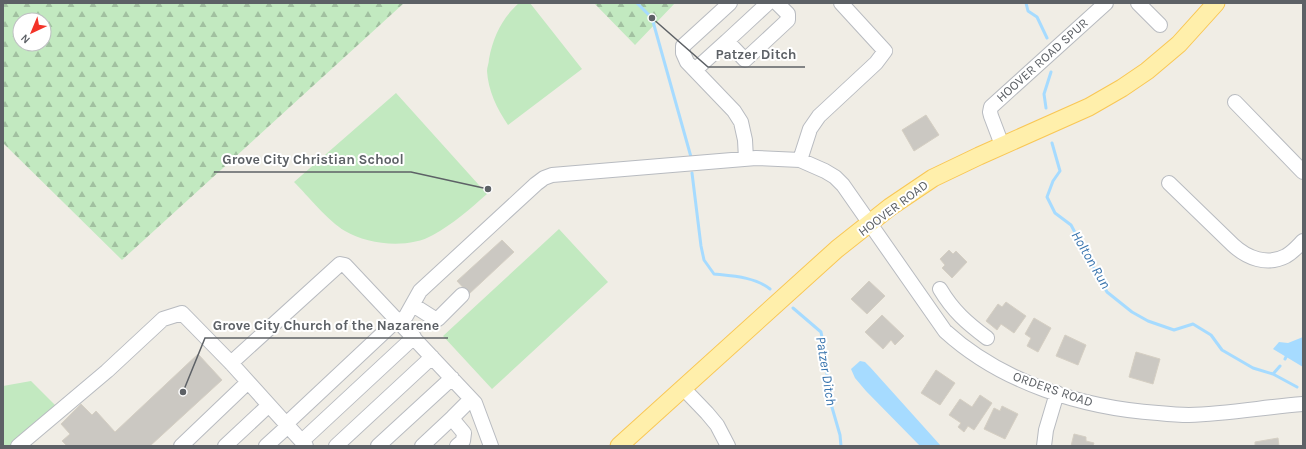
<svg xmlns="http://www.w3.org/2000/svg" width="1306" height="449" viewBox="0 0 1306 449" font-family="Karla,sans-serif">
<style>
.forest{fill:url(#forest-firs);fill-rule:evenodd}
.green{fill:#c2e9c0}
.water{fill:#a6dbff}
.lines{fill:none;stroke-linecap:round;stroke-linejoin:round}
.stream{stroke:#a6dbff;stroke-width:3}
.building{fill:#cbc8c2;stroke:#d5cfc3}
.minor-casing{stroke:#b8bbc0;stroke-width:16}
.major-casing{stroke:#f9c755;stroke-width:19}
.minor{stroke:#fff;stroke-width:14}
.major{stroke:#ffefab;stroke-width:17}
.labels{text-anchor:middle;dominant-baseline:central;stroke-width:4;stroke-linejoin:round;paint-order:stroke}
.street-label{font-size:13px;fill:#5d6166;stroke:#fff}
.water-label{font-size:14px;font-style:italic;fill:#3a75ae;stroke:#fff}
.leader{fill:none;stroke:#5d6166;stroke-width:1.5}
.callout-dot{fill:#5d6166;stroke:#fff;stroke-width:1.5}
.callout-label{font-size:14px;text-anchor:middle;font-weight:bold;fill:#5d6166;stroke:#fff;stroke-width:4;stroke-linejoin:round;paint-order:stroke}
</style>
<defs>
<pattern id="forest-firs" width="22" height="20" patternUnits="userSpaceOnUse"><rect width="22" height="20" fill="#c2e9c0"/><path d="M5 1l3.5 6h-7zM16 11l3.5 6h-7z" fill="#a1c0a0"/></pattern>
</defs>
<rect width="100%" height="100%" fill="#f0ede5"/>
<path class="forest" d="M3 3H404L122 260 3 143ZM20 20H44V44H20Z
M594 3H675L635 45Z"/>
<path class="green" d="M519 3H530L582 69 508 125C497 109 488 90 487 71 487 67 489 63 489 59 493 37 502 18 519 3Z
M396 93 487 194C470 209 453 224 433 235 409 249 368 245 345 231 328 221 308 196 294 182Z
M559 229 608 282 492 389 443 336Z
M31 381 56 406 12 446H3V386Z"/>
<path class="water" d="M1303 337V367L1273 349 1279 342 1288 343Z
M860 361 865 362 870 367 941 446H920L866 391 855 378 851 369Z"/>
<g class="lines">
<path class="stream" d="M637 3 652 18 691 157
M1026 3 1028 11 1037 17 1047 38
M1046 108 1044 94 1051 72
M1052 143 1060 171 1053 181 1047 197 1055 213 1071 225 1107 292 1132 312 1148 321 1174 330 1193 324 1211 335 1222 350 1253 368 1273 374 1297 387
M692 173 701 246 704 260 714 274C733 276 755 277 770 289
M793 308 821 332 825 354 829 397 840 435 841 446
M1285 359 1286 357
M1273 374 1280 366"/>
</g>
<path class="building" d="M926 115 939 135 914 151 902 130Z
M502 240 514 252 469 294 457 281Z
M949 250 953 254 956 251 967 262 952 278 942 268 945 265 940 259Z
M869 281 885 296 867 314 851 299Z
M1006 302 1026 316 1014 333 1001 324 997 330 986 321 998 304 1002 307Z
M882 315 904 336 895 345 891 340 883 349 865 332Z
M1034 318 1051 328 1038 352 1027 346 1031 338 1025 334Z
M1065 335 1086 345 1078 365 1056 356Z
M1136 352 1160 359 1153 384 1129 377Z
M198 354 222 380 150 446H67L62 441 70 434 61 424 81 404 92 415 96 411 115 432Z
M936 370 955 383 940 405 921 393Z
M980 395 992 403 974 430 968 426 964 432 958 427 961 423 949 415 960 399 972 407Z
M1002 406 1018 414 1005 439 984 429 994 408 1000 411Z
M1074 434 1086 437V441L1094 443 1093 446H1071Z
M1278 438 1279 446H1255V442Z"/>
<g class="lines">
<g class="minor-casing">
<path id="minor" d="M730 3 683 46V53L687 62 734 111 741 122 745 140 746 159
M1138 3 1160 25
M727 41 768 3
M695 70 727 41 745 60 788 20V14L777 3
M1235 102 1303 172
M1002 145 991 116 990 112 991 107 1106 3
M800 160 810 129 819 116 876 63 885 51 841 3
M1169 183 1233 245C1247 258 1267 266 1286 256 1293 252 1298 246 1303 241
M940 289C953 311 967 323 987 338
M413 305 435 319H438L462 295
M400 322 406 316 420 291 536 184 544 178 552 175 756 158 800 160 825 171 835 177 843 185 945 331C1002 383 1083 408 1158 413 1168 414 1179 415 1189 415 1227 414 1265 407 1303 404
M231 363 340 264 345 265 475 403 491 446
M683 388 707 413 717 425 728 446
M286 424 397 320
M302 441 414 337
M18 446 107 371 163 319 182 313 231 363 306 446
M181 446 248 382
M225 446 269 405
M266 446 288 426
M336 446 432 357
M378 446 452 378
M422 446 453 417
M457 446 463 441 464 433 454 421 453 417 471 399
M1044 446 1046 430 1057 393"/>
</g>
<g class="major-casing">
<path id="major" d="M619 446 837 249 890 207 933 178 979 156 1089 107 1122 88 1147 71 1179 44 1216 3"/>
</g>
<use href="#minor" class="minor"/>
<use href="#major" class="major"/>
</g>
<g class="labels">
<g class="street-label">
<text transform="translate(1042 60) rotate(-42)">HOOVER ROAD SPUR</text>
<text transform="translate(893 208) rotate(-37)">HOOVER ROAD</text>
<text transform="translate(1053 389) rotate(19)">ORDERS ROAD</text>
</g>
<g class="water-label">
<text transform="translate(1091 260) rotate(60)">Holton Run</text>
<text transform="translate(826 371) rotate(81)">Patzer Ditch</text>
</g>
</g>
<path class="leader" d="M652 18L708 67H805M488 189L411 172H214M183 392L205 338H448"/>
<g class="callout-dot">
<circle cx="652" cy="18" r="4"/>
<circle cx="488" cy="189" r="4"/>
<circle cx="183" cy="392" r="4"/>
</g>
<g class="callout-label">
<text x="756" y="59">Patzer Ditch</text>
<text x="313" y="164">Grove City Christian School</text>
<text x="326" y="330">Grove City Church of the Nazarene</text>
</g>
<rect width="1306" height="449" fill="none" stroke="#5d6166" stroke-width="8"/>
<g transform="translate(32 32) rotate(224)"><circle r="19" fill="#ffffff" stroke="#bec0c2"/>
<path d="M0-3L7 15L0 10L-7 15Z" fill="#f33328"/>
<text y="-6" font-size="11" font-weight="bold" text-anchor="middle" fill="#5d6166">N</text>
</g>
</svg>
